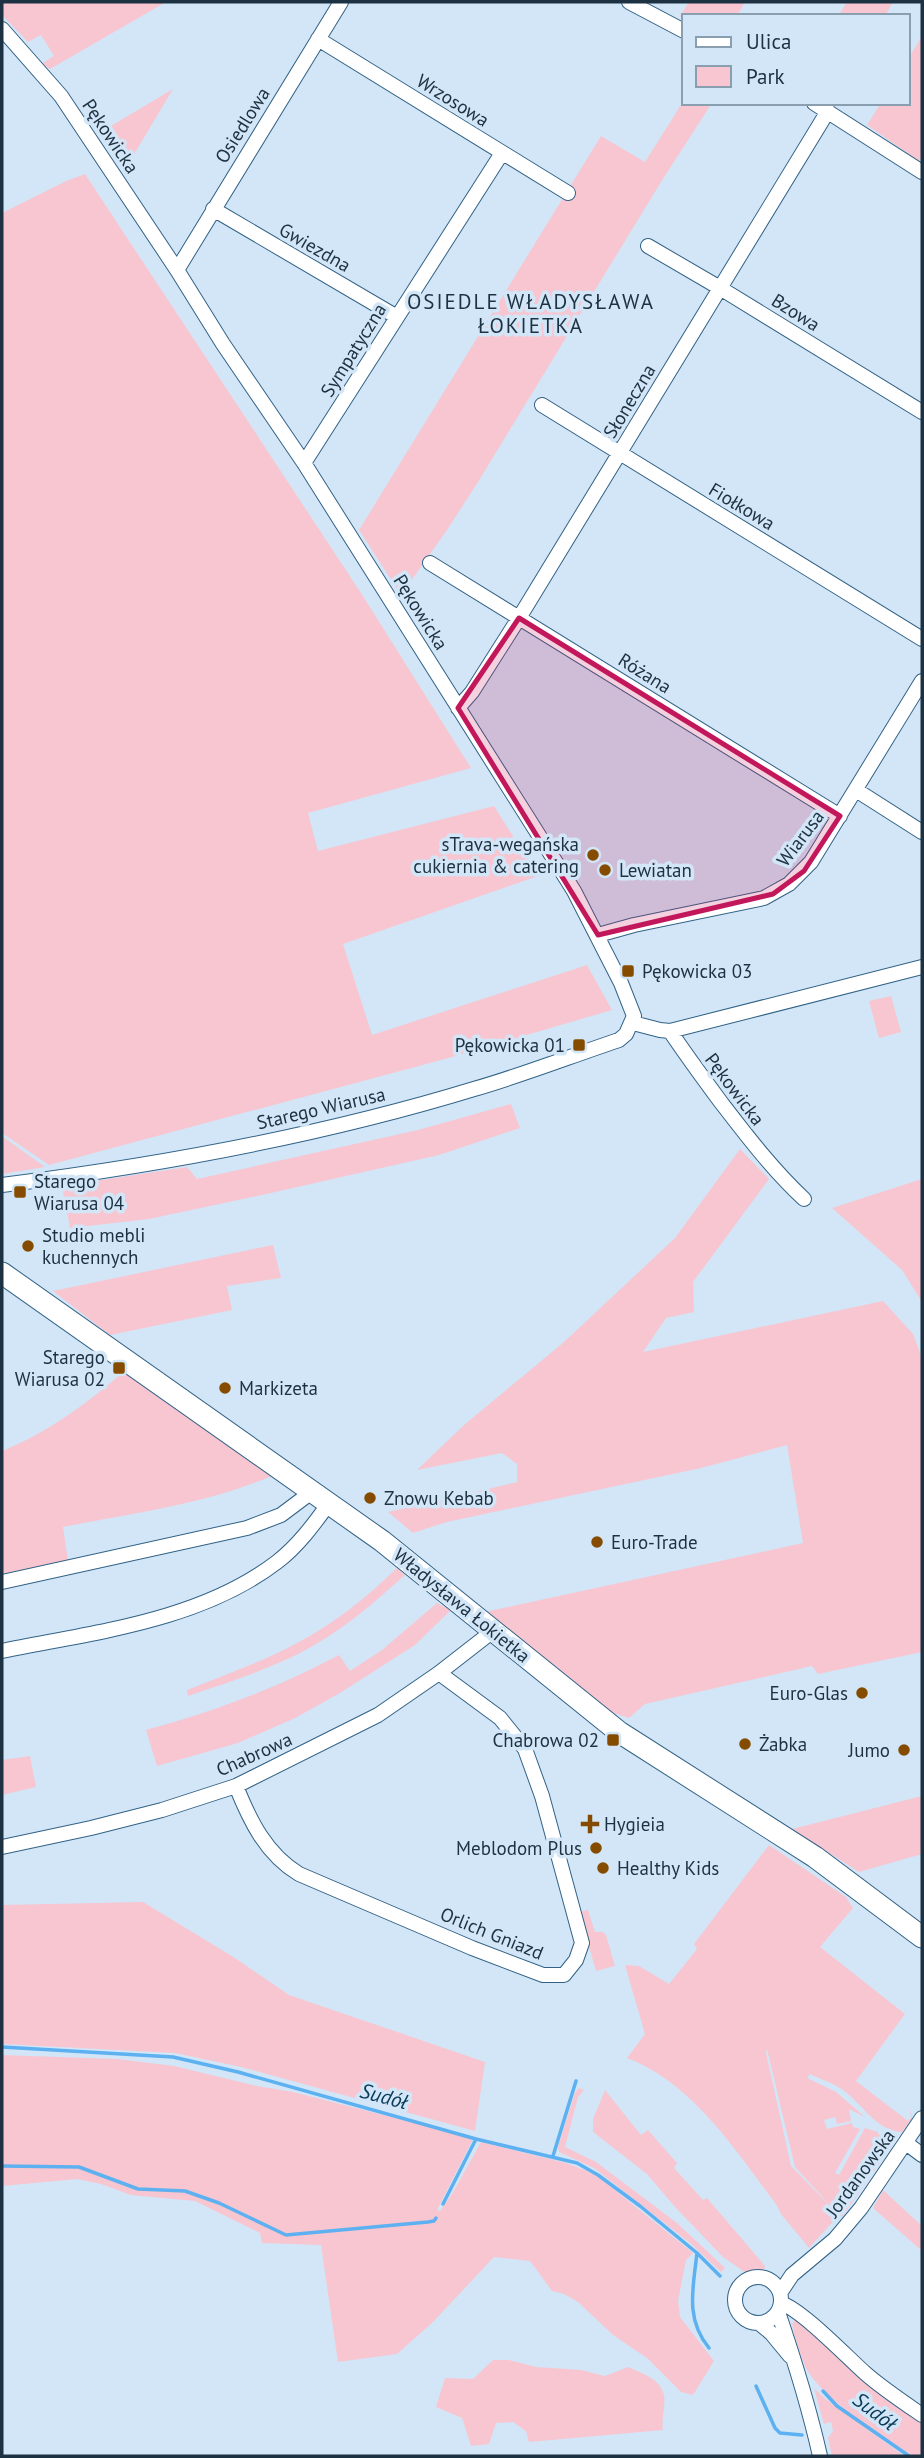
<svg xmlns="http://www.w3.org/2000/svg" width="924" height="2458" viewBox="0 0 924 2458" font-family="'PT Sans',sans-serif">
<style>
.green{fill:#f8c6d1;fill-rule:evenodd}
.lines{fill:none;stroke-linecap:round;stroke-linejoin:round}
.stream{stroke:#5db1f1;stroke-width:3.5}
.street-casing{stroke:#326286;stroke-width:16}
.secondary-casing{stroke:#326286;stroke-width:23}
.street{stroke:#fff;stroke-width:14}
.secondary{stroke:#fff;stroke-width:21}
.marked{fill:#c2185b;fill-opacity:0.2;stroke:#c2185b;stroke-width:5;stroke-linejoin:round}
.poi-dot{fill:#854c00;stroke:#d2e6f7;stroke-width:2.5}
.labels{text-anchor:middle;dominant-baseline:central;stroke-width:7;stroke-linejoin:round;paint-order:stroke}
.street-label{font-size:19px;fill:#1c3141;stroke:#d2e6f7}
.poi-label{font-size:19px;fill:#1c3141;stroke:#d2e6f7;text-anchor:start}
.neighbourhood-label{font-size:21px;letter-spacing:2px;fill:#1c3141;stroke:#d2e6f7}
.water-label{font-size:21px;font-style:italic;fill:#0b3b5a;stroke:#d2e6f7}
</style>
<rect width="100%" height="100%" fill="#d2e6f7"/>
<path class="green" d="M2 2H166L50 69 41 64 54 56 41 35 28 42 2 15Z
M689 2H745L737 16H684V18L680 16Z
M847 2H893L885 16H838Z
M922 36V156L919 161 867 125 881 103H908V59Z
M173 89 124 171 99 133Z
M684 100V103H712L661 182 478 482 447 530 401 595 359 530 601 136 645 162Z
M85 174 361 593 471 768 308 813 318 851 494 806 538 876 343 944 372 1035 587 965 612 1010 445 1059 49 1165 2 1133V213L66 181Z
M891 996 901 1032 879 1038 869 1001Z
M511 1104 520 1128 439 1155 262 1195 149 1219 70 1228 62 1186 187 1167 197 1179 418 1130Z
M2 1136 45 1167 2 1174Z
M740 1149 769 1179 693 1282 694 1312 666 1318 643 1352 883 1301 913 1334 922 1358V1652L818 1674 812 1666 645 1704 629 1718 610 1712 485 1612 803 1543 787 1445 701 1468 447 1522 413 1533 388 1512 517 1482V1464L502 1453 417 1470 464 1425 564 1342 675 1238Z
M922 1179V1302L902 1270 832 1208Z
M273 1245 281 1278 227 1286 232 1310 110 1335 53 1291Z
M124 1371 274 1475C207 1504 134 1513 63 1527L68 1561 2 1574V1451C47 1433 88 1403 124 1371Z
M397 1568 405 1575C373 1604 339 1633 300 1653 264 1671 226 1683 188 1696L187 1690C224 1675 262 1662 297 1643 334 1624 367 1597 397 1568Z
M437 1603 451 1610 415 1645 340 1693 295 1718 238 1743 157 1766 146 1730C213 1712 277 1688 339 1655L350 1671 382 1650Z
M30 1756 36 1787 2 1795V1760Z
M922 1796V1854L859 1872 792 1829Z
M769 1845 846 1897 853 1908 820 1947 905 2014 856 2081 908 2121 911 2117 910 2107 912 2118 902 2132C875 2131 861 2101 840 2088 831 2082 819 2079 810 2074L807 2078 836 2092 865 2117 849 2109 851 2121 837 2124 835 2117 824 2120 827 2129 852 2123 853 2127 860 2129 835 2173 839 2175 865 2128 878 2132V2134L891 2141 893 2144 842 2217 839 2215 809 2248 781 2214 776 2204C735 2150 693 2083 627 2058L645 2034 625 1965 639 1966 669 1984 697 1949 694 1944ZM767 2049 795 2167 836 2212 791 2166 766 2053Z
M143 1902 235 1958 289 1995 485 2062 475 2131 241 2067 175 2053 2 2044V1905Z
M588 1910 595 1932H603L606 1935 615 1966 596 1971 579 1912Z
M2 2055 117 2059 174 2066 257 2086 293 2092 466 2136 473 2139 437 2210 440 2211 452 2194 481 2142 566 2163 587 2171 601 2179 693 2253 686 2260 678 2301 680 2317 714 2361 693 2395 681 2392 647 2358 613 2335 578 2302 564 2294 552 2291 530 2261 494 2257 433 2322 397 2354 338 2362 321 2245 262 2243 260 2233 195 2201 131 2195 101 2184 77 2179 2 2186Z
M579 2088 584 2090 578 2097 565 2147 596 2162 677 2223 725 2268 721 2272 690 2243 594 2168 559 2152 558 2147 575 2093Z
M605 2090 641 2135 648 2130 677 2163 674 2168 703 2200 707 2198 765 2266 763 2274 746 2273 723 2257 675 2207 647 2174 593 2132V2119Z
M883 2190 922 2226V2251L873 2208Z
M795 2319 872 2387 922 2421V2456H914L904 2451C874 2430 821 2398 805 2366 799 2352 795 2338 792 2324Z
M493 2360H509L536 2367 581 2370 605 2376 628 2367C641 2373 660 2378 664 2395 666 2405 661 2418 663 2430L529 2442 526 2431 513 2422 496 2423 489 2444 471 2446 462 2418 436 2407 445 2378 473 2379Z
M814 2388 823 2397 904 2456H832L828 2438 833 2431 831 2422 824 2424Z"/>
<g class="lines">
<path class="stream" d="M2 2047 173 2057 238 2072 476 2139 577 2163 598 2175 640 2206 697 2253 720 2276
M553 2156 576 2081
M2 2166 79 2167 138 2189 185 2191 219 2203 286 2235 428 2222 434 2221 436 2218
M443 2204 476 2139
M697 2253C693 2288 685 2319 709 2348
M756 2386 775 2428 780 2433 802 2435
M823 2391 837 2406 909 2456"/>
<g class="street-casing">
<path id="street" d="M629 2 684 31
M2 29 61 96 177 270 223 344 304 463 574 891 621 983 634 1016 626 1034 619 1040C571 1056 523 1075 474 1089 320 1136 161 1165 2 1185
M318 39 568 193
M814 103 922 172
M213 209 397 317
M648 246 720 288 922 412
M177 270 341 2
M542 405 922 639
M304 463 502 153
M430 563 840 816
M458 708 472 692 519 618 828 111
M856 790 922 832
M598 935 634 925 764 898 789 884 811 862 922 681
M633 1023 660 1030 670 1031C686 1055 703 1078 720 1101 747 1136 772 1169 804 1199
M670 1031 922 967
M2 1582 247 1528 281 1515 313 1491
M2 1651C94 1632 200 1621 277 1562 298 1546 314 1524 330 1502
M236 1786C250 1821 266 1854 299 1874L472 1948 543 1975H564L576 1960 582 1943 542 1796 525 1749 500 1718 439 1673
M2 1847 91 1828 162 1810 236 1786 378 1715 439 1673 493 1631
M906 2143 922 2155
M735 2300a23 23 0 1 1 46 0a23 23 0 1 1-46 0Z
M780 2293 792 2275 835 2239 861 2208 922 2118
M781 2303C803 2311 845 2355 865 2373 882 2388 903 2402 922 2415
M778 2312C794 2359 809 2407 820 2456
M759 2323 771 2333 790 2356"/>
</g>
<g class="secondary-casing">
<path id="secondary" d="M2 1273 382 1541 619 1732 815 1857 922 1937"/>
</g>
<use href="#street" class="street"/>
<use href="#secondary" class="secondary"/>
</g>
<path class="marked" d="M519 618 840 816 804 871 773 894 598 935 458 708Z"/>
<g class="poi-dot">
<circle cx="593" cy="855" r="7"/>
<circle cx="605" cy="870" r="7"/>
<rect x="621" y="964" width="14" height="14" rx="3.5"/>
<rect x="572" y="1038" width="14" height="14" rx="3.5"/>
<rect x="13" y="1185" width="14" height="14" rx="3.5"/>
<circle cx="28" cy="1246" r="7"/>
<rect x="112" y="1361" width="14" height="14" rx="3.5"/>
<circle cx="225" cy="1388" r="7"/>
<circle cx="370" cy="1498" r="7"/>
<circle cx="597" cy="1542" r="7"/>
<circle cx="862" cy="1693" r="7"/>
<rect x="606" y="1733" width="14" height="14" rx="3.5"/>
<circle cx="745" cy="1744" r="7"/>
<circle cx="904" cy="1750" r="7"/>
<path d="M586.5 1813.5h7v7h7v7h-7v7h-7v-7h-7v-7h7z"/>
<circle cx="596" cy="1848" r="7"/>
<circle cx="603" cy="1868" r="7"/>
</g>
<g class="labels">
<g class="street-label">
<text transform="translate(453 100) rotate(32)">Wrzosowa</text>
<text transform="translate(242 125) rotate(-58)">Osiedlowa</text>
<text transform="translate(111 136) rotate(56)">Pękowicka</text>
<text transform="translate(315 247) rotate(30)">Gwiezdna</text>
<text transform="translate(796 312) rotate(32)">Bzowa</text>
<text transform="translate(353 350) rotate(-58)">Sympatyczna</text>
<text transform="translate(629 401) rotate(-59)">Słoneczna</text>
<text transform="translate(742 506) rotate(31)">Fiołkowa</text>
<text transform="translate(421 612) rotate(58)">Pękowicka</text>
<text transform="translate(645 673) rotate(32)">Różana</text>
<text transform="translate(800 838) rotate(-53)">Wiarusa</text>
<text transform="translate(735 1089) rotate(53)">Pękowicka</text>
<text transform="translate(321 1108) rotate(-13)">Starego Wiarusa</text>
<text transform="translate(462 1605) rotate(39)">Władysława Łokietka</text>
<text transform="translate(254 1754) rotate(-24)">Chabrowa</text>
<text transform="translate(492 1933) rotate(22)">Orlich Gniazd</text>
<text transform="translate(860 2173) rotate(-54)">Jordanowska</text>
</g>
<g class="poi-label">
<text x="579" y="844" text-anchor="end">sTrava-wegańska<tspan x="579" dy="22">cukiernia &amp; catering</tspan></text>
<text x="619" y="870">Lewiatan</text>
<text x="642" y="971">Pękowicka 03</text>
<text x="565" y="1045" text-anchor="end">Pękowicka 01</text>
<text x="34" y="1181">Starego<tspan x="34" dy="22">Wiarusa 04</tspan></text>
<text x="42" y="1235">Studio mebli<tspan x="42" dy="22">kuchennych</tspan></text>
<text x="105" y="1357" text-anchor="end">Starego<tspan x="105" dy="22">Wiarusa 02</tspan></text>
<text x="239" y="1388">Markizeta</text>
<text x="384" y="1498">Znowu Kebab</text>
<text x="611" y="1542">Euro-Trade</text>
<text x="848" y="1693" text-anchor="end">Euro-Glas</text>
<text x="599" y="1740" text-anchor="end">Chabrowa 02</text>
<text x="759" y="1744">Żabka</text>
<text x="890" y="1750" text-anchor="end">Jumo</text>
<text x="604" y="1824">Hygieia</text>
<text x="582" y="1848" text-anchor="end">Meblodom Plus</text>
<text x="617" y="1868">Healthy Kids</text>
</g>
<g class="neighbourhood-label">
<text x="531" y="301">OSIEDLE WŁADYSŁAWA<tspan x="531" dy="24">ŁOKIETKA</tspan></text>
</g>
<g class="water-label">
<text transform="translate(384 2096) rotate(15)">Sudół</text>
<text transform="translate(875 2411) rotate(37)">Sudół</text>
</g>
</g>
<rect width="924" height="2458" fill="none" stroke="#1c3141" stroke-width="7"/>
<rect x="682" y="14" width="228" height="91" fill="#d2e6f7" stroke="#899eae" stroke-width="2"/>
<rect x="696" y="37" width="35" height="10" fill="#ffffff" stroke="#899eae" stroke-width="2"/>
<text x="746" y="49" font-size="21" fill="#1c3141">Ulica</text>
<rect x="696" y="66" width="35" height="21" fill="#f8c6d1" stroke="#899eae" stroke-width="2"/>
<text x="746" y="84" font-size="21" fill="#1c3141">Park</text>
</svg>
